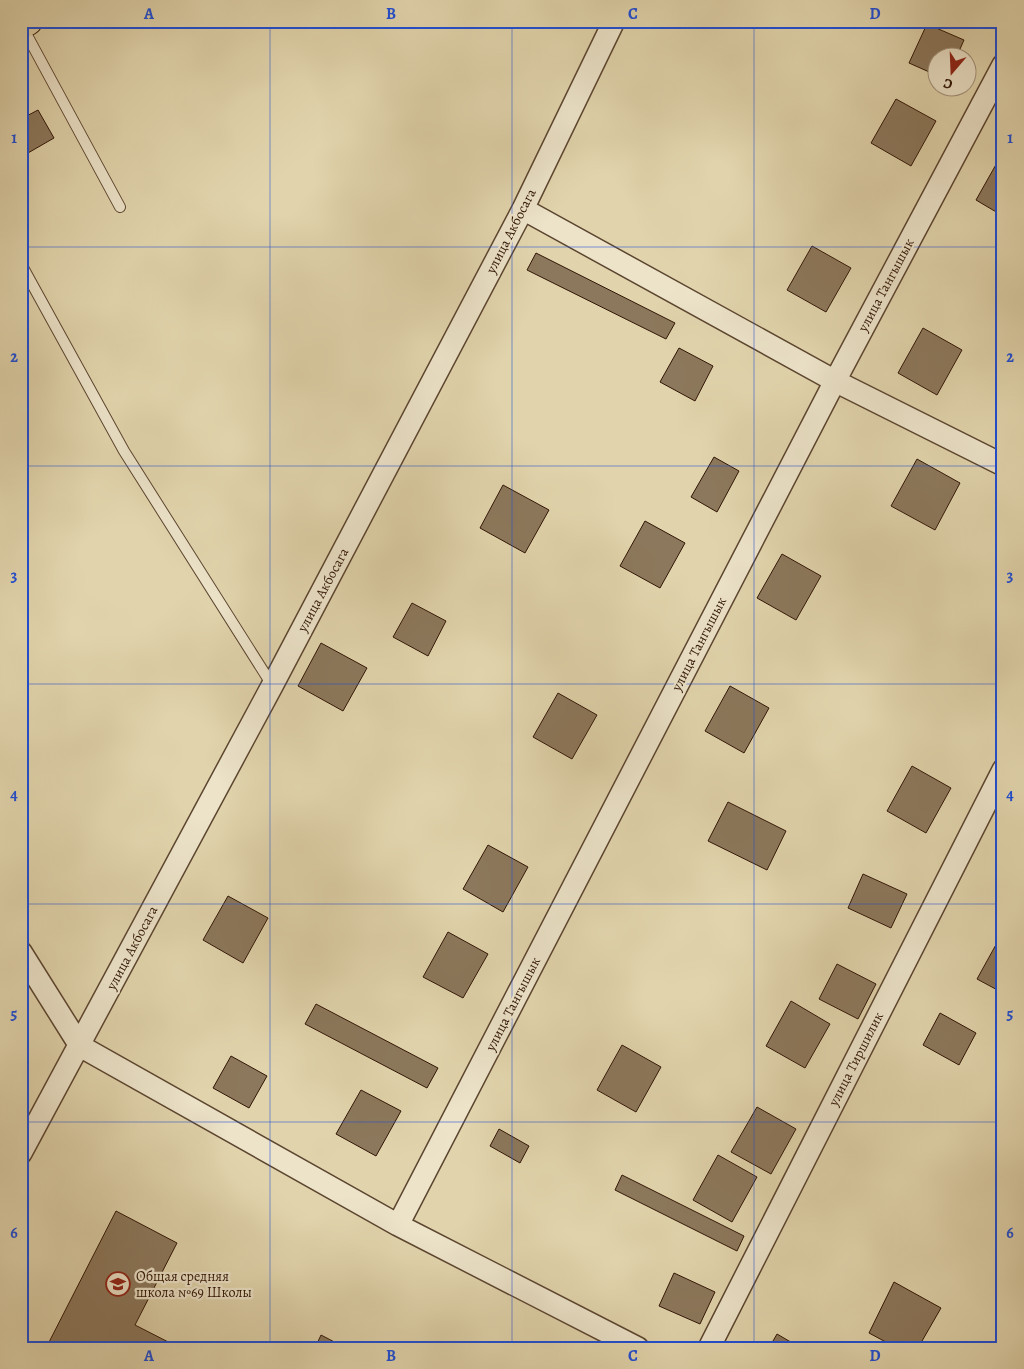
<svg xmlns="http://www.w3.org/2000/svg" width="1024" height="1369" viewBox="0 0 1024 1369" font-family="Alegreya,serif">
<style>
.building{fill:#8c785c;stroke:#301506}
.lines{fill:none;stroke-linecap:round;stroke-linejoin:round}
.lane-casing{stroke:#5c4530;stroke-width:12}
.street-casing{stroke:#5c4530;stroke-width:24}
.highway-casing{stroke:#301506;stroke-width:30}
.lane{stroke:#ece3c9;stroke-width:10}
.street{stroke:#ece3c9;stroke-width:21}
.highway{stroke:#e1d4ac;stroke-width:28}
.grid{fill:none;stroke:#1d4ed8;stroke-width:1;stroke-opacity:0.55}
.labels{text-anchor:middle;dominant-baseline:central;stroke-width:4.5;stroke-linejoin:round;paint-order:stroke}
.street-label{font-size:14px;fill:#301506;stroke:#ece3c9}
.poi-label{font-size:14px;fill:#301506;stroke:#ece3c9;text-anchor:start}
.neatline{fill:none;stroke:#1d4ed8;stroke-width:2}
.grid-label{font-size:16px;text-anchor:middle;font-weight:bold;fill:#1d4ed8}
</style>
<rect width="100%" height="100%" fill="#e1d4ac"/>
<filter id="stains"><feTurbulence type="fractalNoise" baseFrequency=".004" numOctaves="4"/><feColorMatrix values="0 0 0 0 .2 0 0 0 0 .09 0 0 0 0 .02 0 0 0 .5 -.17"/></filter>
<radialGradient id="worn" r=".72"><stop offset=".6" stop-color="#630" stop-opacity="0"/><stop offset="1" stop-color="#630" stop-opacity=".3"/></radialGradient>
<path class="building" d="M927 24 964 40 956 58H936V75L909 63Z
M896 99 936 121 911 166 871 143Z
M38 110 54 138 21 157V119Z
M998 161 1003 163V216L976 200Z
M812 246 851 268 826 312 787 290Z
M536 253 675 323 666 339 527 270Z
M923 328 962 350 937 395 898 373Z
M679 348 713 366 695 401 660 382Z
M714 457 739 471 717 512 691 497Z
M917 459 960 483 935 530 891 506Z
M503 485 549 510 525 553 480 528Z
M645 521 685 543 660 588 620 566Z
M782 554 821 576 796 620 757 598Z
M412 603 446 621 428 656 393 637Z
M321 643 367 668 343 711 298 686Z
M730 686 769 708 744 753 705 731Z
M558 693 597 715 572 759 533 737Z
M912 766 951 788 926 833 887 811Z
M728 802 786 831 767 870 708 841Z
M488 845 528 867 503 912 463 889Z
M863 874 907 894 891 928 848 908Z
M228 896 268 918 243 963 203 940Z
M448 932 488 954 463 998 423 977Z
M998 941 1003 943V993L977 979Z
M837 964 876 984 858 1019 819 999Z
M791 1001 830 1024 805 1068 766 1046Z
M316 1004 438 1068 427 1088 305 1024Z
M940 1013 976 1033 959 1065 923 1045Z
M622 1045 661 1067 636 1112 597 1090Z
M231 1056 267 1076 249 1108 213 1088Z
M361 1090 401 1111 376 1156 336 1134Z
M757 1107 796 1129 771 1174 731 1152Z
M499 1129 529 1146 520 1163 490 1146Z
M718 1155 757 1177 732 1222 693 1200Z
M622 1175 744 1236 737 1251 615 1190Z
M116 1211 177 1243 135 1325 180 1348H46Z
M674 1273 715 1292 700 1324 659 1306Z
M894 1282 941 1308 918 1348H897L869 1333Z
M777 1334 801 1348H769Z
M321 1335 346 1348H315Z"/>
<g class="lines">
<g class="lane-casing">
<path id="lane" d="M22 26 120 207
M21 264 124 451 272 685"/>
</g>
<g class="street-casing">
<path id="street" d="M523 209 835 381 1003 465
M21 952 80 1046 398 1225 638 1348
M21 1153 272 686 523 209 614 21
M398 1225 835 381 1003 65
M709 1348 1003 770"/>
</g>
<g class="highway-casing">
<path id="highway" d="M21 25 28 21"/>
</g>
<use href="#lane" class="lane"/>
<use href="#street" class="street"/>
<use href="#highway" class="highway"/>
</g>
<path class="grid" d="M270 21V1348M512 21V1348M754 21V1348M21 247H1003M21 466H1003M21 684H1003M21 904H1003M21 1122H1003"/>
<defs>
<g id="school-ring" transform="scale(1.25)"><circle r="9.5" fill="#ece3c9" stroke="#8f2418" stroke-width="1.5"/><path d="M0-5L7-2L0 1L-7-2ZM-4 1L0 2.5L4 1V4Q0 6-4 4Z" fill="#8f2418"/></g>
</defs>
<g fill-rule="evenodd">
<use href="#school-ring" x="118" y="1284"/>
</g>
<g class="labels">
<g class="street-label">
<text transform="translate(511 231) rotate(-63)">улица Акбосага</text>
<text transform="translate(886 285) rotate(-62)">улица Тангышык</text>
<text transform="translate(323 590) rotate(-62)">улица Акбосага</text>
<text transform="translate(699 644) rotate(-63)">улица Тангышык</text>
<text transform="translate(132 948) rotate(-62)">улица Акбосага</text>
<text transform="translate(513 1004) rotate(-63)">улица Тангышык</text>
<text transform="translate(856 1059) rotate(-63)">улица Тиршилик</text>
</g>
<g class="poi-label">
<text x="136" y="1276">Общая средняя<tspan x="136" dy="16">школа №69 Школы</tspan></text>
</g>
</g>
<rect width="1024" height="1369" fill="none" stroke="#e1d4ac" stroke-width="55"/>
<g transform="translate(952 72) rotate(199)"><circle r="24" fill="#ece3c9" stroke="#a1917b"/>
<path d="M0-4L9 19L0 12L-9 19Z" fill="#8f2418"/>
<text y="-8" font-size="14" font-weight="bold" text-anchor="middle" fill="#301506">С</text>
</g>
<rect x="28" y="28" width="968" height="1314" class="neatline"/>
<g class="grid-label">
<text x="149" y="19">A</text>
<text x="391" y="19">B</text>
<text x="633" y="19">C</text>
<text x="875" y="19">D</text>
<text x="14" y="143">1</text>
<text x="1010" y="143">1</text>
<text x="14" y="362">2</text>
<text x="1010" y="362">2</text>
<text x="14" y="581">3</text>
<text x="1010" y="581">3</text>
<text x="14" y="800">4</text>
<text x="1010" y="800">4</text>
<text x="14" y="1019">5</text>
<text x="1010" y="1019">5</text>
<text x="14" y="1238">6</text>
<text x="1010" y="1238">6</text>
<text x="149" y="1361">A</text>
<text x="391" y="1361">B</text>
<text x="633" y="1361">C</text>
<text x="875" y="1361">D</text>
</g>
<rect width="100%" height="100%" filter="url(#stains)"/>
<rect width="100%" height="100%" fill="url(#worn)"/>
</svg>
